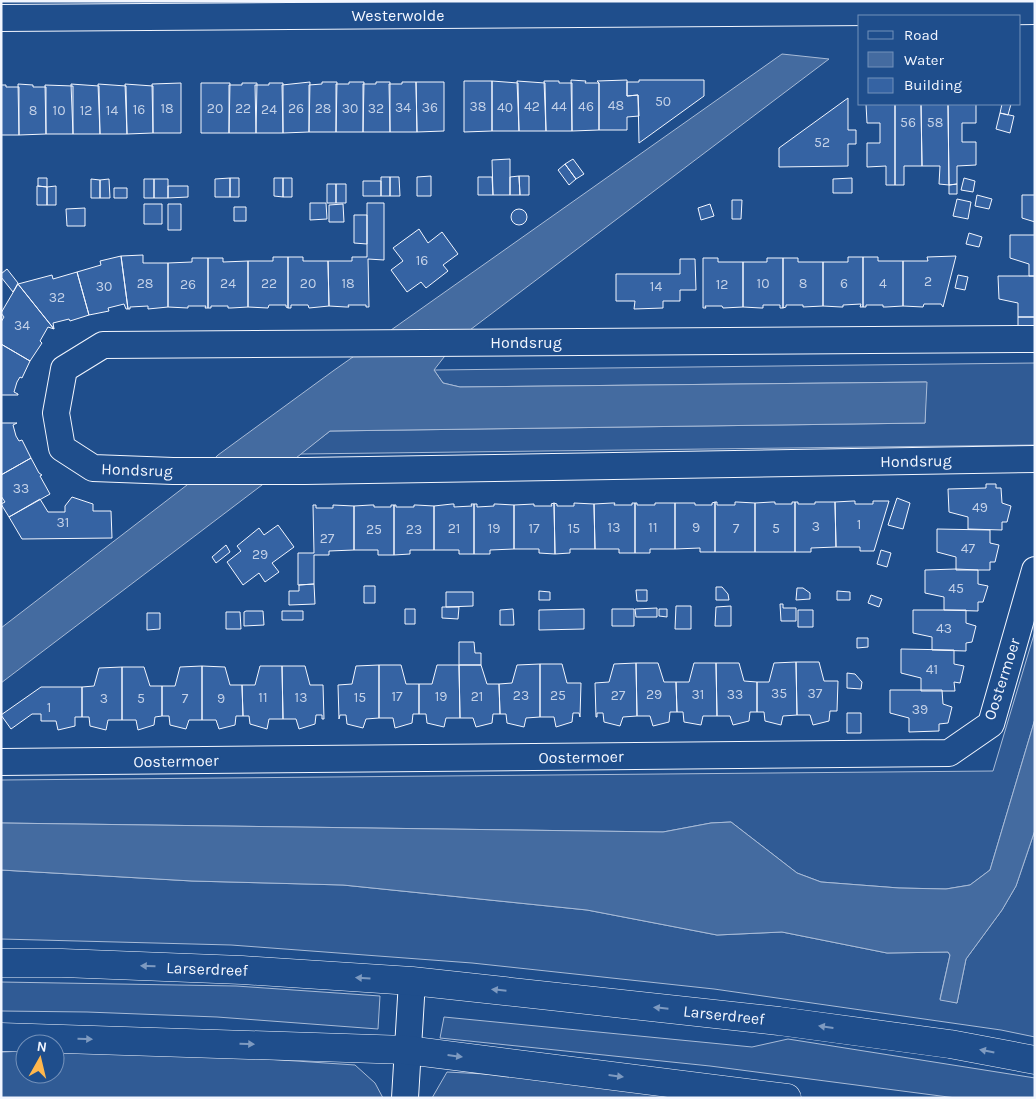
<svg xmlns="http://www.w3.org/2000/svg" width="1036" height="1099" viewBox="0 0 1036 1099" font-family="Karla,sans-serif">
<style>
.built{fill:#305b95;stroke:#a8bbd7}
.water{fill:#446ba0;stroke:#a8bbd7}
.building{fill:#3563a3;stroke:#f2f6ff}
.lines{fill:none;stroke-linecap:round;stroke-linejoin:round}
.street-casing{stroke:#f2f6ff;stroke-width:28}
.secondary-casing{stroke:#f2f6ff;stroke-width:29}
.street{stroke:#1f4e8c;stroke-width:26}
.secondary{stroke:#1f4e8c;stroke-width:28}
.oneway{fill:#7e9ac0}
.labels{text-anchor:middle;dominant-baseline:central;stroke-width:4;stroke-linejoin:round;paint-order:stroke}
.number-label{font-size:14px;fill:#c3d1e8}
.street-label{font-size:16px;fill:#f2f6ff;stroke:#1f4e8c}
</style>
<rect width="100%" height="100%" fill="#1f4e8c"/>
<path class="built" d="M1035 363V445L300 454 330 431 925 423 926 382 460 387 443 383 434 370Z
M1035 631V719L990 870 970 885 946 889 899 888 821 882 797 873 731 822 711 823 663 832 1 823V780L993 771Z
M1035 830V1037L1001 1030 714 989 472 963 231 945 1 939V870L192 881 343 885 587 910 717 935 782 932 887 953 948 952 950 955 940 999 957 1003 966 959 1002 910 1016 886Z
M1 982 236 986 380 996 378 1029 217 1017 87 1012 1 1011Z
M444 1017 752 1047 788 1039 1035 1078V1098H956L710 1066 440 1038Z
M55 1050 207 1055 355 1065 375 1083 383 1098H1V1052L25 1051V1074H55Z
M447 1072 504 1075 689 1098H432Z"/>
<path class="water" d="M782 54 829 59 458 339 434 370 443 383 460 387 927 382 925 423 330 431 262 485 1 683V628L187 485 218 455 333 371Z
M1035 719V830L1016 886 1002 910 966 959 957 1003 940 1000 950 955 948 952 887 953 782 932 717 935 587 910 343 885 192 881 1 870V823L663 832 711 823 731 822 797 873 821 882 899 888 946 889 970 885 990 870Z"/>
<path class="building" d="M571 80 586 81 585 83H599V130L572 131Z
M627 80V96L638 95 639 116 627 117V130H599V83L597 81Z
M639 80H704V96L639 143 638 95 627 96V82H639Z
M464 81H492V131L464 132Z
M492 81 518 83 519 131H492Z
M517 81 545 83 546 131H519Z
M544 81H559V83H572V131H546Z
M310 82 309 132 283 133 282 85Z
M322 82H337L336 132H309V85L322 84Z
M349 82H364L363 132H336V84H349Z
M376 82H390V132H363V84H376Z
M402 82H416L417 132H390L389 84H402Z
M416 82H444V131L417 132Z
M181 83V133H153L152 84Z
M201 83H230L229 133H201Z
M242 83H257L256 133H229V85H242Z
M269 83H283V133H256L255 85H269Z
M18 84 33 85V87H46V134L19 135Z
M71 84 99 86 100 134H73Z
M98 84 126 86 127 134H100Z
M125 84 153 86V133L127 134Z
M1 85H6V87H19V135H1Z
M45 85 73 86V134H46Z
M848 98V130H856V144H848V166L779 167V148Z
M866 104H895V185H886V166L867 167V143H880V123H867Z
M895 104H921L922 166H904V185H895Z
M921 104H948L949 185 939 184 940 166H922Z
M948 104H976V123H962V142H976V165L957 166V184L949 185Z
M1002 104H1011L1008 115 1000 113Z
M1000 113 1014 116 1010 133 996 129Z
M510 159V195H493L492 160Z
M573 159 584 174 576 179 565 164Z
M565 164 576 179 569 185 558 170Z
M431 176V196H417V177Z
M519 176 520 195H510V177Z
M519 176H529V195H520Z
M381 177H390V196H381Z
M390 177H399L400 196H390Z
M478 177H492L493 195H478Z
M38 178H47V187L38 186Z
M230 178H239V197H230Z
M230 178V197H215V179Z
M274 178H283V197L274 196Z
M283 178H292V197H283Z
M852 178V193H833V179Z
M964 178 975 181 973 192 961 190Z
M91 179 100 180V198H91Z
M109 179 110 198H100V180Z
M144 179H154V198H144Z
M154 179H168V198H154Z
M363 181H381V196H363Z
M327 184H336V203H327Z
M336 184H346V203H336Z
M957 184V194H949V185Z
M37 186 47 187V205H37Z
M56 186V205H47V187Z
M168 186H188V197L168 198Z
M114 188H127V198H114Z
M977 195 992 199 989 209 975 206Z
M1022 195H1035V222L1022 218Z
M957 199 971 202 968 219 953 216Z
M732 200H742L741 219H732Z
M310 203H326L327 219 310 220Z
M367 203H384V260L368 259 369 307H366V305H348L349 307H346L329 306 328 261H352V257H367Z
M144 204H162V224H144Z
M168 204H181V230H168Z
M343 204 344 222H329V205Z
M710 204 714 216 701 220 698 208Z
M234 207H246V221H234Z
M85 208V226H67L66 209Z
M511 217a8 8 0 1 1 16 0a8 8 0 1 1-16 0Z
M354 215H367V244L354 243Z
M419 229 428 243 442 232 458 254 443 265 448 271 426 288 421 282 407 292 391 270 403 261 393 248Z
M969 233 982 237 979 247 966 244Z
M1010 235H1035V276H1029V264L1010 258Z
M143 255V263H168V307L148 309V306L130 307V309H128L121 256Z
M121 256 128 309H126L124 304 108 308 109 311 89 315 77 272 101 265 100 261Z
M956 256 943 307 941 304H924L923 307 903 306V261H928L927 257Z
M273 257H288V308L286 307V305H269L268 308 248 307V261H273Z
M288 257H303V261H328L329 306 309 308 308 305H291V308H288Z
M848 257H863V307H860L861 304 843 305V307H841L823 306V262H848Z
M863 257H878V261H903V306L886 307H883V305H866V307H863Z
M192 258H208V308H205L206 306H188V308L168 307V263L192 262Z
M208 258H223V262L248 261V307L231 308H228V306H211V308H208Z
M703 258H718V262H743V307L723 308 722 306H705L706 308H703Z
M767 258H783V308H780V305H763V308H761L743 307V262H767Z
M783 258H798V262H823V306L803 307V305H786V307L783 308Z
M680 259H695L696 290H680V301H663V308L634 309 635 301H616V274H680Z
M7 269 18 283 13 292 1 277V274Z
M77 272 89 315 70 321 69 319 53 323 54 329 18 284 52 275 53 279Z
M958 275 968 277 965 290 955 288Z
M998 276H1035V317H1018V303L999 299Z
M18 284 54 329 48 327 40 341 42 343 30 361 1 344V322L4 317 1 313Z
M1018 317H1035V327H1018Z
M1 344 30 361 22 378 20 377 17 382 14 392 18 394V395H1Z
M1 423H17L13 425 16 436 19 441 22 440 31 458 1 475Z
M31 458 39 473 42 475 40 476 50 494 9 517 1 504 5 502 1 496V475Z
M986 484H996V488H1001L1002 503 1011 506 1007 522H1002V530L968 529V517L949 512 948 489 986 488Z
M72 497 93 504V511H111L112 538 22 539 9 517 40 499 48 512H65V506Z
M897 498 910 503 903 529 888 525Z
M853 501H855V504H873V501H889L874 551H860V547H836L835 502Z
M715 502H717V505H735V502H737L755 503V552H715Z
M715 502V552H700V548L675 549V503H695V505H712V503Z
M772 502H775V504H792V502H795V552H755V503Z
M795 502H798V504H815V502H835L836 547 811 548V552H795Z
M554 503 557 504V506H574V503L594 504 595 549H570V553L555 554Z
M554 503 555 554 539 553V549H514V505L534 504V506H552L551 504Z
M612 503H615L614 505H632V503H635V553H619V549H595L594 504Z
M635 503H637V505H655V503H675V549H650V553H635Z
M452 504H454V507L472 506 471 504H474V554H459V550H434V506Z
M474 504H477V507L494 506V504H496L514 505V549L490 550V554H474Z
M313 505H316V508H333V505L354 506V550L329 551V555H314V584L298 585V553H314Z
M371 505H374V507H391V505H394V555H378V550H354V506Z
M394 505H396V507H414V505H416L434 506V550H410V554L394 555Z
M278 525 294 547 272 563 279 572 265 582 259 573 243 585 227 562 241 551 237 546 259 528 264 535Z
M937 529 990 530V543L999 545 995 562H990V570H956V557L937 552Z
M226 545 230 552 216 563 212 557Z
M881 550 891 553 887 567 877 564Z
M956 569 978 570V584L988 586 983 602H978V611L944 610V597L925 593V570Z
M314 584 315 604 289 605V591H299V585Z
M364 586H375V603H364Z
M716 587H722L728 594 729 600H716Z
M797 588H803L810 593V599L796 600Z
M636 590H647V601H637Z
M539 591 550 592V600H539Z
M837 591 850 592V600H837Z
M446 592H473V606L446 607Z
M871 595 882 599 879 607 868 603Z
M780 604H783V608H796V621H781Z
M676 606H691V629H675Z
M731 606V626H715L716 607Z
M442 607H459L458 619 442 618Z
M657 608V617H636L635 609Z
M405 609H415V624H405Z
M513 609 514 625H500V610Z
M584 609V629L539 630V610Z
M612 609H634V626H612Z
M659 609H667V617L659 616Z
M798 610H813V627H798Z
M913 610H966V623L976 626 972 642 966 643V651L932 650V637L913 633Z
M246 611H263L264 625 244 626V612Z
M282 611H303V620H282Z
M226 612H240L241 629H226Z
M147 613H160V629L147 630Z
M857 638H868V647L857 648Z
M459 642H474L475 653H481V665H459Z
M901 649 954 650V664L964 666 960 683 954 682 955 691H921V678L901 673Z
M796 662 797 715 783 716 781 725 765 721 764 712H757V682H769L774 663Z
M796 662H819L824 681H838L837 711H830L829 721 813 725 810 715H797Z
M636 663H658L664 682H676L677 712H670L669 722 653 726 650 716H637Z
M636 663 637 716 623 717 620 726 604 722 603 713H597V717H596L595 683 609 682 614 664Z
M694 663H716L717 716H703L701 725 684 722 683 712H677L676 682H689Z
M716 663H739L744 681 757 682V712H750L749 721 733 725 730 716H717Z
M540 664V717L526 718 524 727 507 723 506 714H500L499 684 512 683 517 665Z
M540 664H562L567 683H581L580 717 579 713H573L572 722 556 727 554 717H540Z
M379 665H401L406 684H419V714H413L412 723 395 728 393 718H379Z
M379 665V718L366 719 363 728 347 724 346 715H340L339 719 338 685 352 684 356 666Z
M437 665H459L460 718H446L444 727 427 723 426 714H419V684H432Z
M459 665H481L487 684H499L500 714H493L492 723 476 727 473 718H460Z
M202 666 225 667 230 685H242L243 716H236L235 725 219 729 216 720H202Z
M202 666V720H189L186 729 170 725 169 716H162V686H175L180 667Z
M260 666H282L283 719H269L267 729 250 724 249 716H243L242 685H255Z
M282 666H305L310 685H323L324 719H322V715H316L315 724 299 729 296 719H283Z
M122 667H144L150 686H162V716L155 717 154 725 138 730 136 720H122Z
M122 667V720H108L106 730 90 726 89 717H82V687L94 686 99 668Z
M847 673 855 674 862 682 861 689 847 688Z
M41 687H82V717H75V726L58 730 56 721H41V714H32L11 729 1 715Z
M890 690H942L943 704 952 707 948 723 939 724V731L909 732V718L890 713Z
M847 713H861V733H847Z"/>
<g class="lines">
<g class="street-casing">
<path id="street" d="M1 18 1035 11
M1035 339 103 345 64 369 56 413 62 448 93 468 173 471H305L1035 459
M1 762 949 753 991 724 1035 570
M405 1098 412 981"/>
</g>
<g class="secondary-casing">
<path id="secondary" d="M1 963H62L242 970 412 981 779 1021 950 1044 1035 1060
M1 1037 407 1050 787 1098"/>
</g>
<use href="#street" class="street"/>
<use href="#secondary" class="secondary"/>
</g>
<defs><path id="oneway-solid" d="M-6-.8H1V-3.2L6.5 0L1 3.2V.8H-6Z" transform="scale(1.25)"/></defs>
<g class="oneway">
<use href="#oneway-solid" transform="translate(148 966) rotate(-178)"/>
<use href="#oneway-solid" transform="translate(363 978) rotate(-177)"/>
<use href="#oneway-solid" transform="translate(499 990) rotate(-174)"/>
<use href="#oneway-solid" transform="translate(661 1008) rotate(-174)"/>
<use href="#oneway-solid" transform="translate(826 1027) rotate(-172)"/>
<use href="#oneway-solid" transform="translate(85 1039) rotate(2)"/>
<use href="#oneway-solid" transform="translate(247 1044) rotate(2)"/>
<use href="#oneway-solid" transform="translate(987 1051) rotate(-169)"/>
<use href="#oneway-solid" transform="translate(455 1056) rotate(7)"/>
<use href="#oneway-solid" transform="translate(616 1076) rotate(7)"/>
</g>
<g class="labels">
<g class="number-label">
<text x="663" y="101">50</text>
<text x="616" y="105">48</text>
<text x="478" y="106">38</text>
<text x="532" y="106">42</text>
<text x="559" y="106">44</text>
<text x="586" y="106">46</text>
<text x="403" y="107">34</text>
<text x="430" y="107">36</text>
<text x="505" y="107">40</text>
<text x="167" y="108">18</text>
<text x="215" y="108">20</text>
<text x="243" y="108">22</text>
<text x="296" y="108">26</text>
<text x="323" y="108">28</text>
<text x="350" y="108">30</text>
<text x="376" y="108">32</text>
<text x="139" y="109">16</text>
<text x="269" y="109">24</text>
<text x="33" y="110">8</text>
<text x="59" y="110">10</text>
<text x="86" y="110">12</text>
<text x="112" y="110">14</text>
<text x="908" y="122">56</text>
<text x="935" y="122">58</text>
<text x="822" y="142">52</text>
<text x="422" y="260">16</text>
<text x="928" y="281">2</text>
<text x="145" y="283">28</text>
<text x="228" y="283">24</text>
<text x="269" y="283">22</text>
<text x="308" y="283">20</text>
<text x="348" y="283">18</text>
<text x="763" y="283">10</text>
<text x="803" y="283">8</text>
<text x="844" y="283">6</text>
<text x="883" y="283">4</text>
<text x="188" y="284">26</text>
<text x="722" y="284">12</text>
<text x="104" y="286">30</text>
<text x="656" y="286">14</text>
<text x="57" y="297">32</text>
<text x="22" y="325">34</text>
<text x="21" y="488">33</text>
<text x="980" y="507">49</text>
<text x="63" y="522">31</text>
<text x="859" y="524">1</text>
<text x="816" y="526">3</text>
<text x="614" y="527">13</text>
<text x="653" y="527">11</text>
<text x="696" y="527">9</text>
<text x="454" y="528">21</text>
<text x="494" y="528">19</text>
<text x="534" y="528">17</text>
<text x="574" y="528">15</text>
<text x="736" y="528">7</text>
<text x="776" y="528">5</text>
<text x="374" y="529">25</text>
<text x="414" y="529">23</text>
<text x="327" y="538">27</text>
<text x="968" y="548">47</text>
<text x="260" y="554">29</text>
<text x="956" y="588">45</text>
<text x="944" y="628">43</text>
<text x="932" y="669">41</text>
<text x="779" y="693">35</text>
<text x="815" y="693">37</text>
<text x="654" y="694">29</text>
<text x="698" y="694">31</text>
<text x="735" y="694">33</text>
<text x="521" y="695">23</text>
<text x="558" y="695">25</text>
<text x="618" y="695">27</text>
<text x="397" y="696">17</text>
<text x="441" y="696">19</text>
<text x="477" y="696">21</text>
<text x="263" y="697">11</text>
<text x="301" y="697">13</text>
<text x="360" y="697">15</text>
<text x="104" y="698">3</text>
<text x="141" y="698">5</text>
<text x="185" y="698">7</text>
<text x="221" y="698">9</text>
<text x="49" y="707">1</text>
<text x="920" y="709">39</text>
</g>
<g class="street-label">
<text x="398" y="15">Westerwolde</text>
<text x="526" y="342">Hondsrug</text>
<text transform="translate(916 461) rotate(-1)">Hondsrug</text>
<text transform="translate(137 470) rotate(2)">Hondsrug</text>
<text transform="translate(1002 679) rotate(-72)">Oostermoer</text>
<text transform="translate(581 757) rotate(-1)">Oostermoer</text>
<text transform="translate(176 761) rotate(-1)">Oostermoer</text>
<text transform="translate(207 969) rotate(2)">Larserdreef</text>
<text transform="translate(724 1015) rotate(6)">Larserdreef</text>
</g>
</g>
<rect width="1036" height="1099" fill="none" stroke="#f2f6ff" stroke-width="5"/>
<rect x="858" y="15" width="162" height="90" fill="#1f4e8c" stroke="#7391ba"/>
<rect x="868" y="31" width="25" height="8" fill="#1f4e8c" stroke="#7391ba"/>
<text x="904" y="40" font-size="15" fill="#f2f6ff">Road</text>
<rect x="868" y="52" width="25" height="15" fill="#446ba0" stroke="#7391ba"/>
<text x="904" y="65" font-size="15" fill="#f2f6ff">Water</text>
<rect x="868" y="78" width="25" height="15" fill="#3563a3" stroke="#7391ba"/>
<text x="904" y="90" font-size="15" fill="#f2f6ff">Building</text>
<g transform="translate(40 1059) rotate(8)"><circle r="24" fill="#1f4e8c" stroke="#7391ba"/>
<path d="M0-4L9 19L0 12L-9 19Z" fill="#ffb74d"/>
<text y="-8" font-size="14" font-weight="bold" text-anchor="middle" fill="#f2f6ff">N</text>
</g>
</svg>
